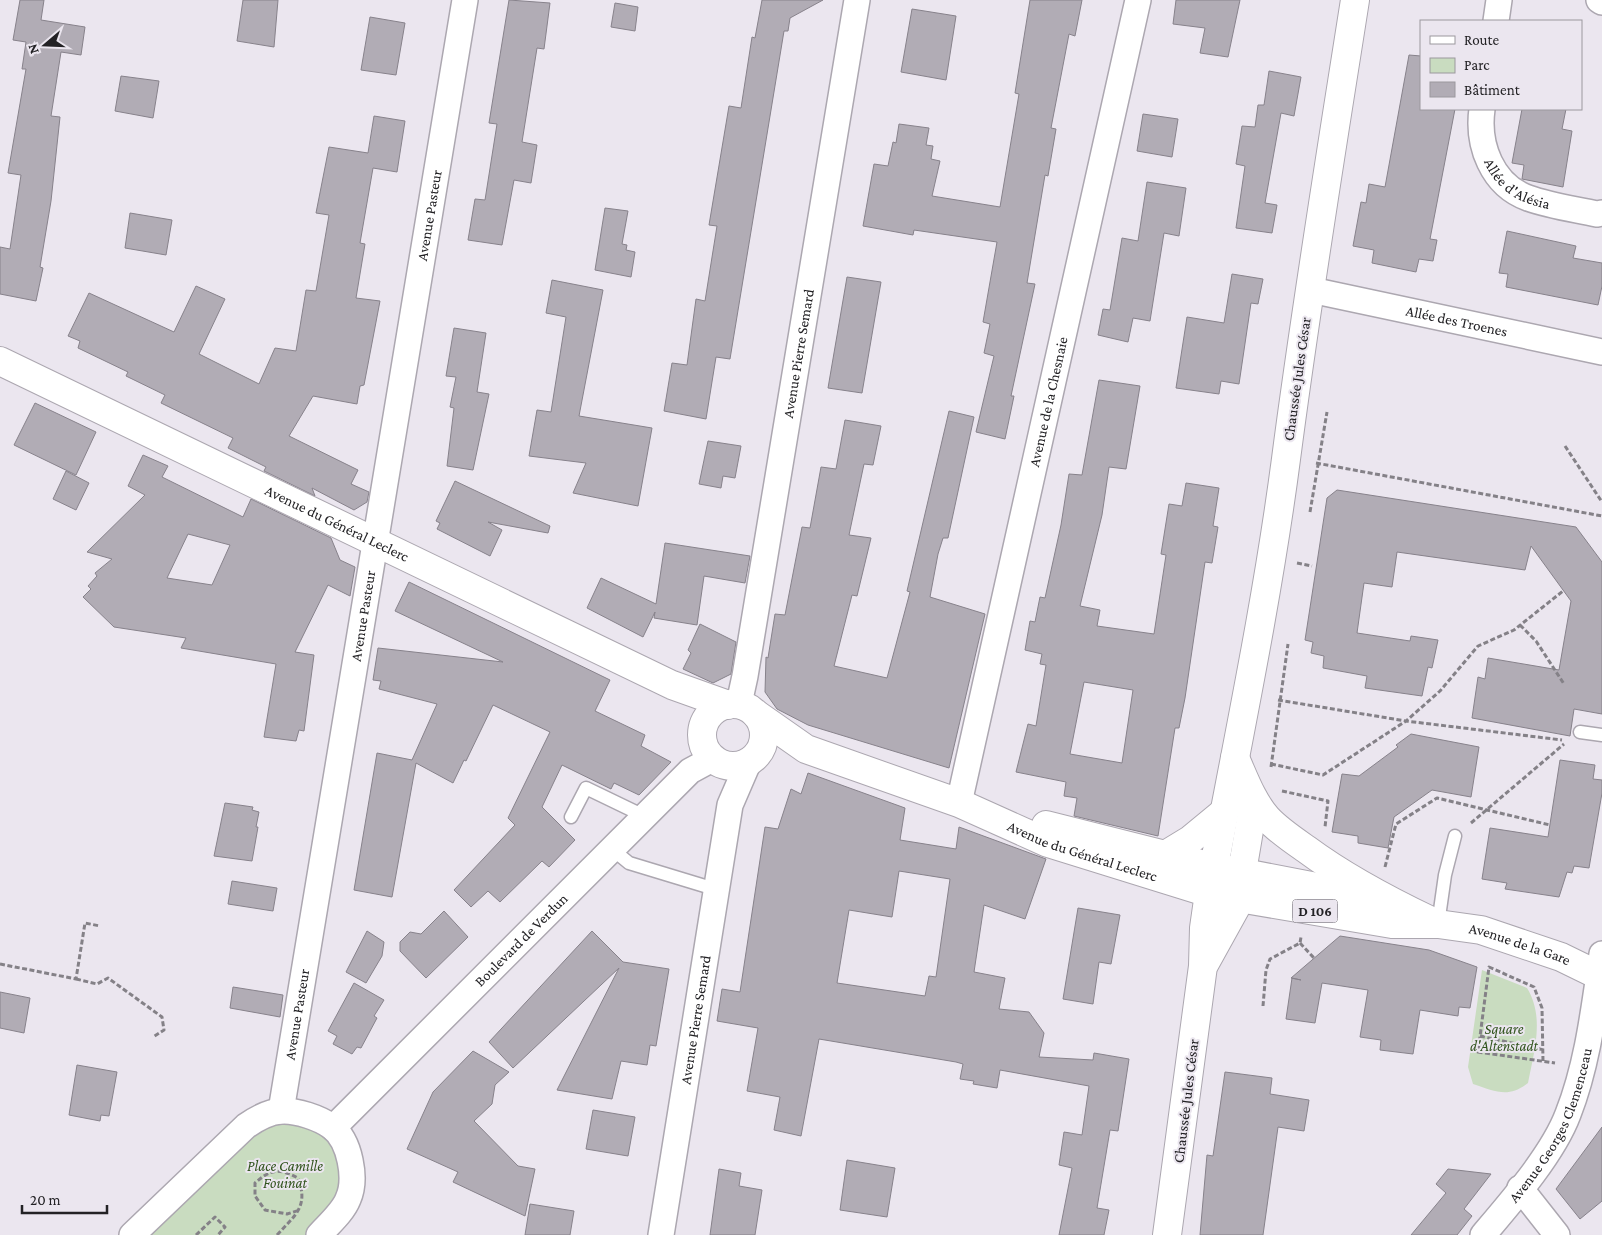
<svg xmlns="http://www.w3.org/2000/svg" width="1602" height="1235" viewBox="0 0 1602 1235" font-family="'Crimson Pro',serif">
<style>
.green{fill:#c9dcc0}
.building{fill:#b1acb5;stroke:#87828b;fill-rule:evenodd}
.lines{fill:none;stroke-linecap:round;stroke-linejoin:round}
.lane-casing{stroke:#aca7b0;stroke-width:15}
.street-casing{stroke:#aca7b0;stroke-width:28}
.secondary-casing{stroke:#aca7b0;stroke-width:30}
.primary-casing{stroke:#aca7b0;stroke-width:30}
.path{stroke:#848187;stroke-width:3;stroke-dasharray:5 2.5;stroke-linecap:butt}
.lane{stroke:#fff;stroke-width:12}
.street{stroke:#fff;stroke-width:25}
.secondary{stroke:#fff;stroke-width:28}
.primary{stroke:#fff;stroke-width:28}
.labels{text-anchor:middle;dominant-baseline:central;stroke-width:4;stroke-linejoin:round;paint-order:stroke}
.shield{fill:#ebe6ef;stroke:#5f5d62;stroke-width:1}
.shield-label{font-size:14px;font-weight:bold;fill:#232225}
.street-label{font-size:15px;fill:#232225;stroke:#ebe6ef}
.park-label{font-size:15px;font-style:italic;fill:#31541d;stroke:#ebe6ef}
</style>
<rect width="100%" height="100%" fill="#ebe6ef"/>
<path class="green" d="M1482 970 1527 988C1545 1017 1534 1052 1528 1083 1508 1099 1495 1091 1473 1084L1468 1067Z
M281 1111 333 1128 352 1179 319 1235H132Z"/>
<path class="building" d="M20 0H44L41 20 85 27 81 55 61 52 51 116 60 117 51 201 40 267 43 268 36 301 0 294V247L10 249 21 175 8 173 26 69H22L26 42 13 40Z
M243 0H278L274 47 237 41Z
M509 0 550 3 544 49 537 48 522 142 537 145 531 183 514 180 502 245 468 240 475 199 485 200 497 124 489 123Z
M762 0H823L790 18 788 31H784L730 359 716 357 706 419 664 411 672 363 687 365 696 299 705 301 717 226 709 225 729 106 741 108 752 37 755 38Z
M1030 0H1082L1075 36 1069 34 1051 128 1056 129 1048 176 1045 175 1027 283 1035 284 1011 396H1014L1005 439 976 432 994 356 984 353 990 324 983 322 997 242 914 230 913 235 863 226 874 164 888 166 893 142 896 143 899 124 929 128 926 145 933 146 931 159 940 161 932 196 1000 207 1019 94 1015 93Z
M1176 0H1240L1228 57 1200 53 1205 28 1173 24Z
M615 3 638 7 635 31 611 27Z
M912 9 956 16 946 80 901 72Z
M370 17 405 23 396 75 361 70Z
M1409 55 1421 56V109H1455L1430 239 1437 240 1433 261 1419 259 1416 272 1372 263 1374 250 1353 246 1361 202 1366 203 1369 184 1385 187Z
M1269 71 1301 77 1294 116 1281 113 1265 203 1277 205 1272 233 1236 228 1245 166 1236 164 1242 126 1255 127 1258 105H1264Z
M121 76 159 81 153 118 115 111Z
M1522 109H1566L1562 129 1572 131 1563 187 1522 179 1524 165 1512 163Z
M1143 114 1178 119 1172 157 1137 151Z
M374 116 405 121 397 172 373 168 360 243 365 244 356 298 380 301 364 385 360 386 357 404 313 396 289 436 358 470 351 484 369 492 367 502 354 510 312 488 315 496 264 471 266 467 228 448 233 438 161 403 165 395 126 376 128 372 78 348 80 341 68 336 89 293 174 332 196 286 225 299 199 354 259 384 275 348 296 351 306 290 316 291 329 215 316 213 329 147 368 153Z
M1147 182 1186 188 1179 236 1164 233 1150 321 1133 318 1128 342 1098 335 1103 309 1110 310 1122 238 1138 241Z
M605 208 628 211 622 244 627 245 626 250 635 252 631 277 595 270Z
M130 213 172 220 166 255 125 248Z
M1507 231 1576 246 1573 258 1602 263V286L1598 305 1506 287 1508 274 1499 273Z
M1232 274 1263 279 1258 304 1251 303 1239 384 1221 381 1219 394 1176 388 1187 317 1224 323Z
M847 277 881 282 862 393 828 388Z
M552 280 603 290 579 416 652 428 638 506 573 493 586 463 529 456 537 410 551 412 566 317 546 313Z
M454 328 486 333 477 392 489 394 473 470 447 466 454 408 450 407 456 377 446 376Z
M1099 380 1140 386 1126 469 1109 467 1102 515 1080 606 1100 610 1097 626 1154 634 1166 555 1161 554 1169 504 1182 506 1186 483 1219 488 1213 526 1218 527 1212 563 1205 562 1185 698 1179 728H1175L1158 836 1074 816 1077 798 1064 796 1066 782 1016 772 1028 724 1036 726 1046 665 1040 664 1042 654 1025 650 1030 621 1035 622 1040 597 1045 598 1061 525 1069 474 1082 475ZM1084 682 1133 690 1122 763 1070 754Z
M35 403 96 432 76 475 14 445Z
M949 411 974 417 948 538H943L938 554 930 597 985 614 949 768 808 725 777 709 765 692 766 657 768 658 775 614 785 615 802 527 810 528 821 467 836 469 845 420 881 426 873 465 864 464 849 535 871 538 857 596 852 595 834 666 887 678 910 592 907 591Z
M708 441 741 446 735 478 723 476 721 488 699 484Z
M143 455 168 466 162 477 243 517 251 499 331 538 340 560 355 567 350 596 328 585 295 652 314 655 304 731 299 730 296 741 264 737 276 664 181 648 186 638 114 627 83 597 91 589 88 586 97 576 95 573 112 559 87 552 145 495 128 486ZM188 534 230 545 212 585 167 578Z
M66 471 89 483 76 510 53 499Z
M455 481 550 526 548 533 488 522 502 530 490 556 437 529 440 523 436 521Z
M1337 490 1576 527 1602 562V714L1574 709 1570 736 1472 718 1478 677 1485 679 1488 658 1559 670 1571 601 1531 546 1525 570 1397 552 1392 587 1364 583 1357 633 1410 641 1411 636 1438 640 1432 668 1428 667 1422 696 1365 688 1367 676 1323 668 1324 656 1311 653 1313 642 1305 640 1327 498Z
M665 543 750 556 745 583 704 576 697 625 654 618 655 612 643 637 587 608 601 578 656 604Z
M409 582 610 680 595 711 645 735 641 746 671 762 639 795 614 783 611 789 562 765 542 807 575 840 549 867 542 861 500 902 488 891 471 907 454 890 515 825 508 818 550 732 493 705 466 761 464 760 453 783 416 763 392 897 354 890 377 753 412 760 437 704 379 689 381 681 373 680 378 648 503 662 395 611Z
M700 624 736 642 731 674 713 683 683 669 691 653 688 650Z
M1411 734 1479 747 1471 797 1432 790 1394 817 1388 848 1358 843V836L1332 832 1342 774 1359 776 1398 747 1396 745Z
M1560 760 1595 765 1593 779 1602 780V793L1589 868 1574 866 1572 873 1567 872 1559 897 1505 889 1507 883 1482 879 1490 828 1548 837Z
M808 773 905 808 900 840 956 849 959 827 1046 859 1025 919 984 905 974 972 1005 978 999 1009 1029 1012 1044 1033 1039 1057 1093 1060 1094 1053 1129 1059 1118 1131 1110 1130 1097 1208 1109 1210 1104 1235H1059L1072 1168 1059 1165 1064 1132 1082 1135 1089 1086 1000 1070 997 1088 973 1084 974 1081 960 1079 963 1064 956 1062 819 1039 801 1136 774 1130 780 1097 747 1091 758 1028 717 1021 722 989 740 992 765 827 778 829 791 789 801 794ZM899 871 950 879 936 977 929 976 925 996 837 983 849 910 892 917Z
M225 803 253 807 252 810 259 812 256 827H258L252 861 214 856Z
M232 881 277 888 273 911 228 904Z
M1078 908 1120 915 1111 964 1099 962 1093 1004 1063 999Z
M444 911 468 937 426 978 400 951V942L410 932 421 934Z
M367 931 384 942 382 956 366 983 346 972Z
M592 931 623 962 669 969 656 1046 650 1045 647 1065 621 1061 612 1099 557 1090 619 968 513 1068 489 1042Z
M1340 936 1429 950 1477 967 1470 1008 1459 1007 1458 1016 1420 1010 1413 1054 1380 1050 1381 1040 1360 1037 1368 990 1322 983 1315 1023 1286 1019 1292 978 1301 980 1291 978Z
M354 983 384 1000 374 1016 377 1018 361 1048 357 1047 352 1054 333 1044 337 1036 328 1031Z
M233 987 283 995 280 1017 230 1008Z
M0 992 30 998 24 1033 0 1028Z
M473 1051 509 1072 495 1085 492 1104 474 1121 518 1166 535 1169 525 1216 453 1182 458 1172 407 1149 433 1092Z
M77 1065 117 1072 109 1116 101 1115 100 1121 69 1115Z
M1225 1072 1272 1078 1270 1094 1309 1100 1304 1131 1278 1127 1263 1235H1200L1207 1155 1213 1156Z
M593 1110 635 1117 628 1156 586 1149Z
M1602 1127V1201L1580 1219 1556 1189Z
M847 1160 895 1168 887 1217 840 1210Z
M719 1169 741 1173 739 1186 762 1190 755 1235H710Z
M1448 1169 1491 1174 1464 1209 1472 1216 1457 1235H1411L1446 1193 1436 1184Z
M530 1204 574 1211 570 1235H525Z"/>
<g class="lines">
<g class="lane-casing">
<path id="lane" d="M1580 732 1602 735
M571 817 586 788 644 816
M612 849 629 863 718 890
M1438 924 1445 875 1455 836"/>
</g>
<g class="street-casing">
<g id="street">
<path d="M1599 0 1602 2"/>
<path d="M1496 21 1499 0"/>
<path id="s1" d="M1482 109C1477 145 1492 185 1528 198 1550 206 1574 209 1597 214L1602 213"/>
<path id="s2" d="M1311 290 1602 352"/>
<path id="s3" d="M733 704 740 699 745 676 857 0"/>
<path id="s4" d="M959 803 1138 0"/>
<path id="s5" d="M281 1111 465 0"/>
<path id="s6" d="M333 1128 690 771 714 758"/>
<path d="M1520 1188 1557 1235"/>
<path d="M132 1235 246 1126C256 1119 268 1112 281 1111 296 1110 320 1118 332 1127 350 1141 357 1179 348 1199 343 1212 328 1225 319 1235"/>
<path id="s7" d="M661 1235 730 805 749 761"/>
<path id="s8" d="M1483 1235C1511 1202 1553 1154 1568 1114 1588 1063 1594 1008 1602 954"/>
</g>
</g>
<g class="secondary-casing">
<g id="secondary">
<path id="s9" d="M0 361 672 685 728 705"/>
<circle cx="733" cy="735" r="31"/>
<path id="s10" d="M756 714 806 749 959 803 1048 843 1209 893 1204 928 1203 966 1167 1235"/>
<path d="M1046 825 1213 867 1384 900"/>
<path d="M1167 854 1190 840 1224 812"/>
<path d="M1205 963 1236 907 1254 801"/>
</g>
</g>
<g class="primary-casing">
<g id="primary">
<path id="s11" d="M1355 0C1331 153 1306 305 1286 459 1267 604 1236 749 1209 893L1392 924H1438L1481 930 1561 957 1602 977"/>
<path d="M1235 758C1244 778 1252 801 1267 818 1278 830 1293 840 1306 849 1345 878 1387 900 1431 921"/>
</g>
</g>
<path class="path" d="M1565 446 1602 502
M1316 463 1602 516
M1310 512 1327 412
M1297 563 1312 566
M1520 625 1536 641 1564 684
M1278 700 1406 721 1440 691 1478 646 1514 630 1563 591
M1271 764 1323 775 1406 721 1562 740
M1271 767 1288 644
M1282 791 1328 801 1325 827
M1471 823 1564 744
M1385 867 1396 824 1437 798 1550 825
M1300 943 1314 958
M0 964 76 979 85 923 100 926
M76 979 97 984 108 978 162 1017 164 1030 153 1037
M1263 1006 1266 970 1270 959 1300 943 1301 937
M1480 1036 1544 1050
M1543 1061 1542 1008 1534 987 1489 967 1478 1052 1555 1063
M196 1235 215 1217 225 1227 218 1235
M277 1235C295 1215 309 1207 298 1178 279 1168 271 1169 255 1183V1196L265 1210 287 1214 300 1210"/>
<use href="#lane" class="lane"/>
<use href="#street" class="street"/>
<use href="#secondary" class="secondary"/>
<use href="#primary" class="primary"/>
</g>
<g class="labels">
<rect class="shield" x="1292.5" y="899.5" width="45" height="23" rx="4"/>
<g class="shield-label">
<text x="1315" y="911">D 106</text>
</g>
<g class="street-label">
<text stroke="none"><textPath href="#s1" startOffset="91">Allée d'Alésia</textPath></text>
<text stroke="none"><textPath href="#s5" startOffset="908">Avenue Pasteur</textPath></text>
<text stroke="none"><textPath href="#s2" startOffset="149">Allée des Troenes</textPath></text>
<text stroke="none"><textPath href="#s3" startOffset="359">Avenue Pierre Semard</textPath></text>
<text transform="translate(1297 379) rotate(-82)">Chaussée Jules César</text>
<text stroke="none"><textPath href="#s4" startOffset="411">Avenue de la Chesnaie</textPath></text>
<text stroke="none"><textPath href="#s9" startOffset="374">Avenue du Général Leclerc</textPath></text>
<text stroke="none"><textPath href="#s5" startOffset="502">Avenue Pasteur</textPath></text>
<text stroke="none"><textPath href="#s10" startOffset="356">Avenue du Général Leclerc</textPath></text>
<text stroke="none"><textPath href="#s6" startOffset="266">Boulevard de Verdun</textPath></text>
<text stroke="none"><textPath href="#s11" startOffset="1221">Avenue de la Gare</textPath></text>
<text stroke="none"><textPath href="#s5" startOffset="98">Avenue Pasteur</textPath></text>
<text stroke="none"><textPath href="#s7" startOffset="218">Avenue Pierre Semard</textPath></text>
<text transform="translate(1186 1101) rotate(-83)">Chaussée Jules César</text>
<text stroke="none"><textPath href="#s8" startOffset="131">Avenue Georges Clemenceau</textPath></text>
</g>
<g class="park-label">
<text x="1504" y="1029">Square<tspan x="1504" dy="17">d'Altenstadt</tspan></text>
<text x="285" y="1166">Place Camille<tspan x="285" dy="17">Fouinat</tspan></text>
</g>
</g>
<rect x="1420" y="20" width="162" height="90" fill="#ebe6ef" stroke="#9b989e"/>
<rect x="1430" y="36" width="25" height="8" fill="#ffffff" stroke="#9b989e"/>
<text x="1464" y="45" font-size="15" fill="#232225">Route</text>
<rect x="1430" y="58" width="25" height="15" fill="#c9dcc0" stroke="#9b989e"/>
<text x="1464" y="70" font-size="15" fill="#232225">Parc</text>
<rect x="1430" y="82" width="25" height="15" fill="#b1acb5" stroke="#9b989e"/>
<text x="1464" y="95" font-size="15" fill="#232225">Bâtiment</text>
<g transform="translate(45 45) rotate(251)" stroke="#ebe6ef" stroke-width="4" paint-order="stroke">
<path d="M0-4L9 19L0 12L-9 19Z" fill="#232225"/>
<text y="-8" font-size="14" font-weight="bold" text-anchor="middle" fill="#232225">N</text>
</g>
<path d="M22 1205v8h85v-8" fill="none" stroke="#232225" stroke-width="2.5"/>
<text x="30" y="1205" font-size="15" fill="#232225" stroke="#ebe6ef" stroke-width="4" paint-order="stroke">20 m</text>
</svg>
